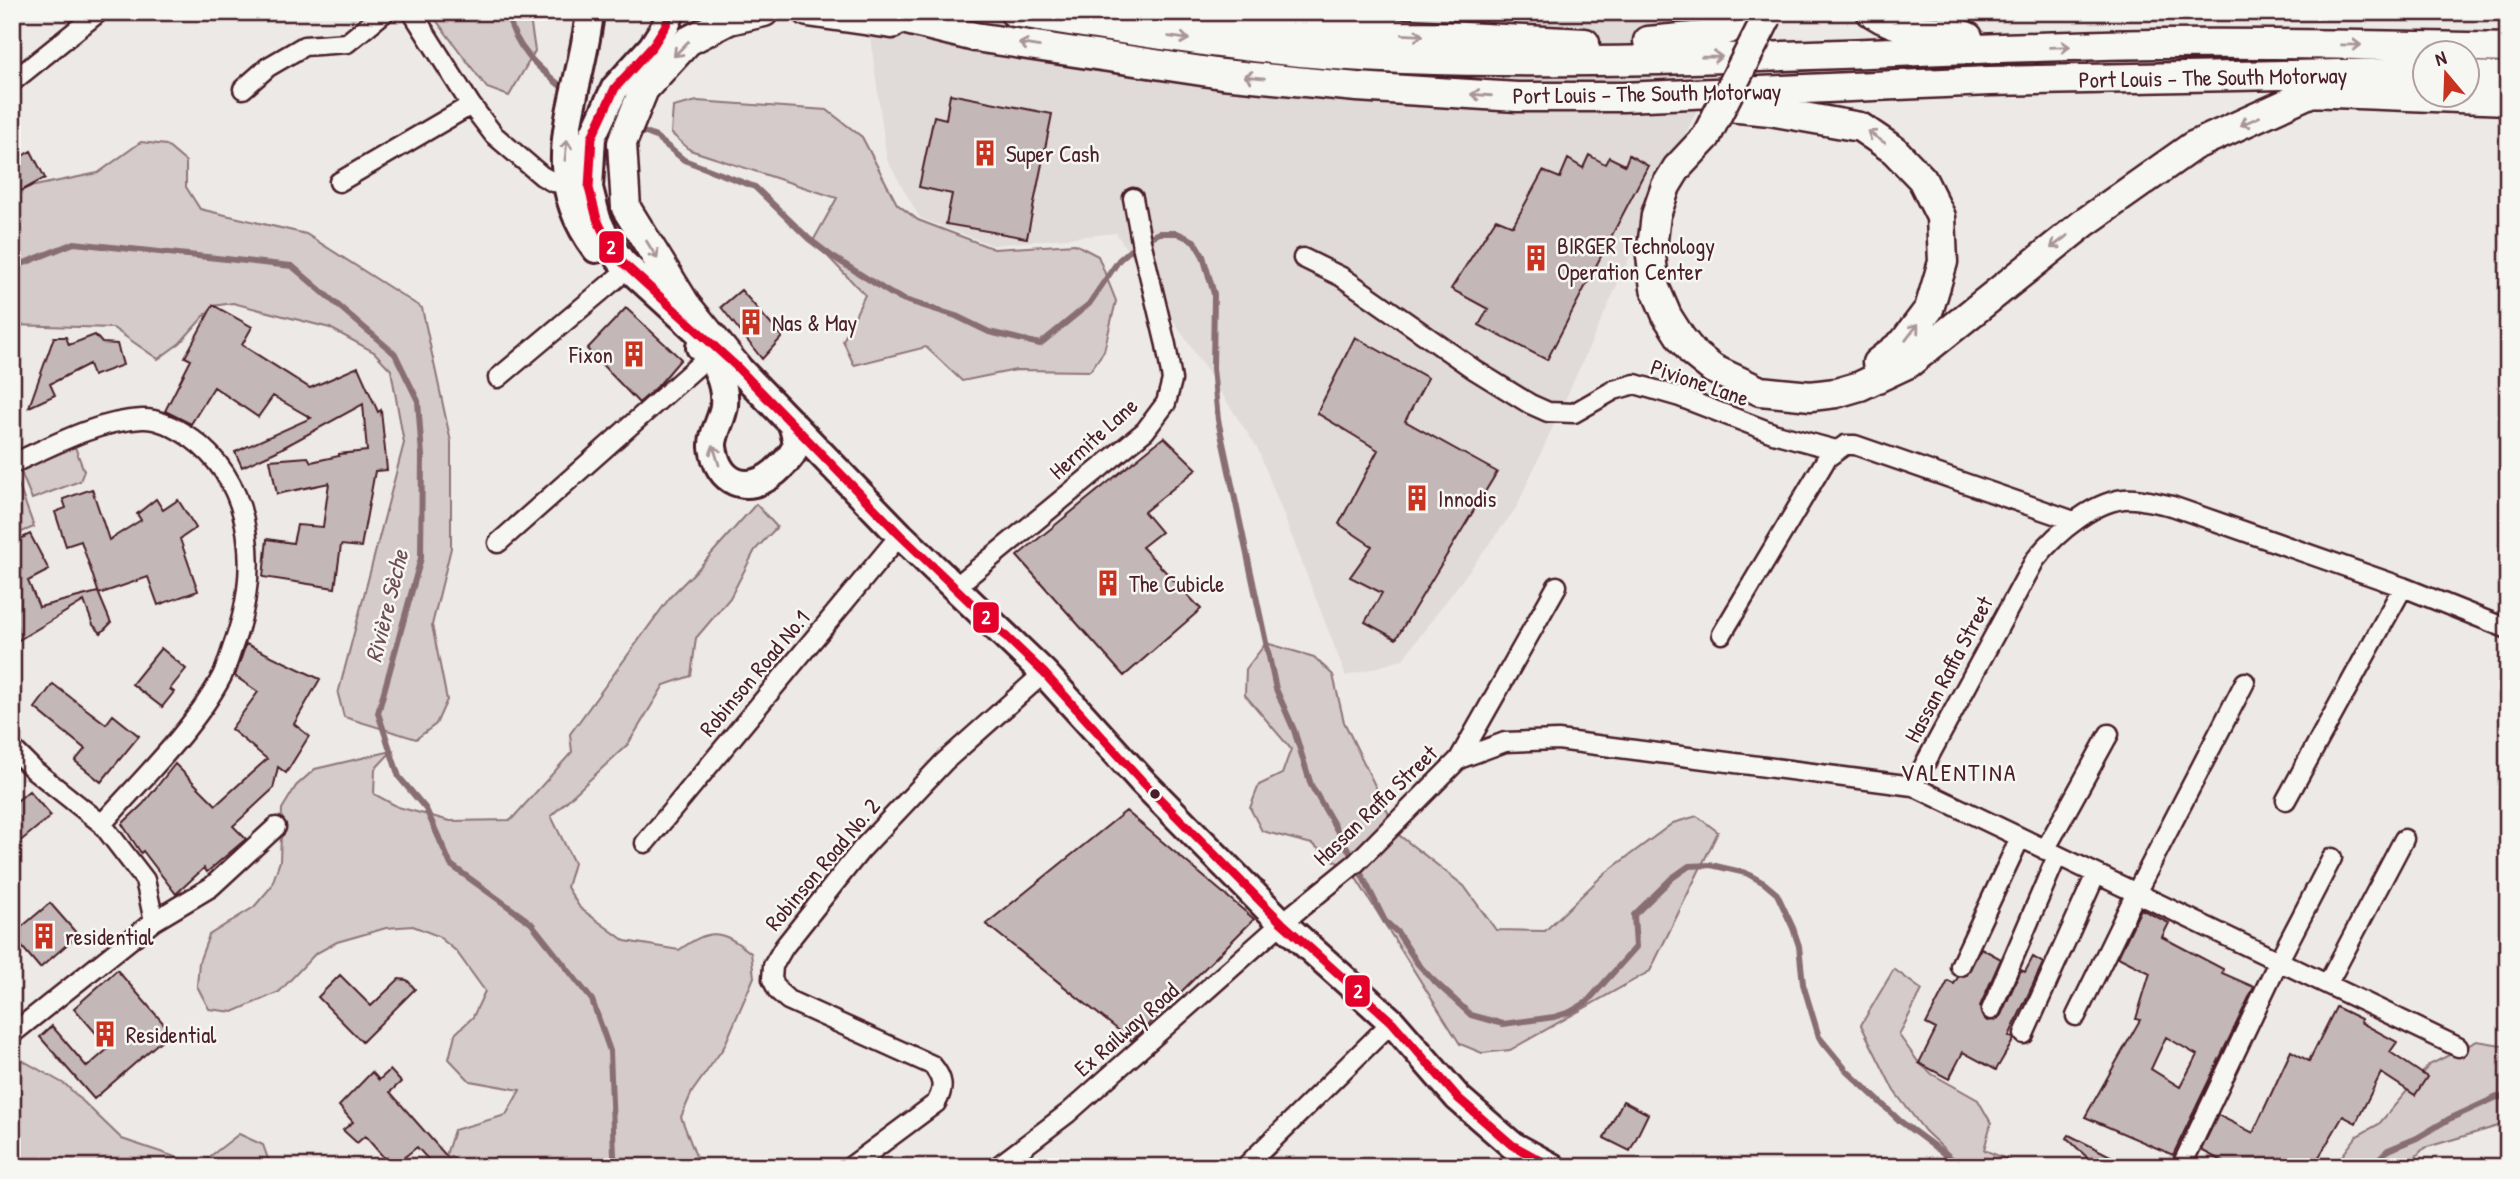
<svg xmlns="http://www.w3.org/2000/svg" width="2520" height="1179" viewBox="0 0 2520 1179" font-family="'Patrick Hand',sans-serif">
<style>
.built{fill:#e0dad8}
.green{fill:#d4cbca;stroke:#8f757a;stroke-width:2}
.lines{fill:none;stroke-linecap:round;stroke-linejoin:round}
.stream{stroke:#886e73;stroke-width:6}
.building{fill:#c4b7b7;stroke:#4a1f2b;stroke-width:2;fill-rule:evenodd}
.minor-casing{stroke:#4a1f2b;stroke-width:23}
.primary-casing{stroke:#4a1f2b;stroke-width:32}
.trunk-casing{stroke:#4a1f2b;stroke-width:33}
.minor{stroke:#f6f6f2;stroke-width:18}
.primary{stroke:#f6f6f2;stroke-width:26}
.trunk{stroke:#f6f6f2;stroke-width:28}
.trunk-bridge-casing{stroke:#4a1f2b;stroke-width:33;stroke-linecap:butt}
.trunk-bridge{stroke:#f6f6f2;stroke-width:28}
.bus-1-casing{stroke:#f6f6f2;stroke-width:14}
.bus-1{stroke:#e4002b;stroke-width:9}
.oneway{stroke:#a99598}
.bus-dot{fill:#4a1f2b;stroke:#f6f6f2;stroke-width:2.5}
.labels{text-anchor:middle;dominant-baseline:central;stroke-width:5;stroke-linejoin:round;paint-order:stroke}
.street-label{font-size:23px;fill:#4a1f2b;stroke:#f6f6f2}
.poi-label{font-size:23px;fill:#4a1f2b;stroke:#f6f6f2;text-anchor:start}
.water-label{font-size:24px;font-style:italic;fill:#6e4d55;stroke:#f6f6f2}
.neighbourhood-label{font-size:24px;letter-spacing:2px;fill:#4a1f2b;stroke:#f6f6f2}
.line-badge{stroke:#f6f6f2;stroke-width:2.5}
.badge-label{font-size:19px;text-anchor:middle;font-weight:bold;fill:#fff}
</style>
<rect width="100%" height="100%" fill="#ece9e6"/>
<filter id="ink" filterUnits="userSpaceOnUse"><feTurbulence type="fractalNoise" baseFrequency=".0143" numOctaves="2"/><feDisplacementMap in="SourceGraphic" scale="14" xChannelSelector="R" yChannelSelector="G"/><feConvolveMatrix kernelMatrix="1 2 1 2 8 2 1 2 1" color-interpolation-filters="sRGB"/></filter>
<g filter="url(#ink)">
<path class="built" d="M867 12H1741L1516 508 1402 660 1346 676 1258 449 1116 233 992 245 920 218 887 160Z"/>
<path class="green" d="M430 12H520L531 25 535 51 509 96 487 88Z
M697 101 827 110 862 137 897 204 918 220 994 249 1075 244 1098 256 1116 301 1104 351 1090 371 1016 370 962 381 926 347 854 365 843 341 865 295 813 241 837 198 690 150 671 133 673 107Z
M141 142 166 145 186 162V187L200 209 306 234 422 308 451 442V548L432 625 447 700 436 724 416 739 344 717 338 694 404 443 391 370 374 352 330 328 233 303 213 306 180 343 158 359 113 328 12 325V198L20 189 98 173Z
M75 447 84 471 80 481 32 499 20 470Z
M15 475 34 527 12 536V476Z
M756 504 777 527 755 550 730 598 696 638 691 676 664 685 628 744 551 816 574 863 567 887 580 908 625 941 679 950C710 928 721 929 751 953L754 977 724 1047 692 1092 681 1117 700 1167H471L446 1155 454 1130 506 1115 520 1090 470 1081 449 1059 455 1034 473 1017 485 991 456 951 438 936 413 926 386 928 337 942 315 954 279 992 233 1012 209 1009 197 986 199 962 209 935 254 907 271 887 280 861 282 809 296 786 315 769 392 751 375 769 374 794 398 807 450 821 511 820 572 752 570 734 671 596 697 570Z
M1266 643 1314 657 1333 675 1344 722 1399 835 1464 886 1496 930 1545 931 1604 874 1673 823 1697 816 1718 832 1650 971 1510 1050 1482 1053 1460 1044 1354 875 1312 844 1262 831 1250 808 1259 785 1282 774 1291 749 1245 695 1246 669Z
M1894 969 1922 990 1899 1035 1919 1063 1932 1074 1978 1100 1991 1123 1984 1150 2026 1167H1963L1925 1131 1894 1091 1861 1025Z
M2477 1041 2508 1046V1116L2498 1126 2424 1148 2406 1167H2340L2342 1156 2357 1136 2379 1124 2429 1065Z
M12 1059H20L66 1085 122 1139 199 1165 239 1134 263 1145 271 1167H12Z"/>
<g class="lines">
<path class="stream" d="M507 12C515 50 540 69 568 92
M636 129 656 137 684 160 755 187 809 239 830 255 890 293 905 300 956 316 989 332 1040 344 1089 304 1119 260 1141 241 1159 233H1177L1194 241 1203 256 1214 294 1213 368 1218 420 1276 689 1294 730 1311 785 1356 863 1385 921 1398 933 1418 964 1431 978 1471 1015 1503 1024 1554 1017 1570 1012 1587 1002 1636 947 1634 915 1672 878 1689 866 1711 865 1746 873 1764 883 1777 894 1793 928 1799 946 1803 984 1819 1037 1847 1071 1900 1121 1962 1167
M12 268 74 243 292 266 395 354 418 401 422 456 421 558 378 713 399 777 426 809 451 865 531 923 592 1000 610 1051 614 1155 617 1167
M2370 1167 2388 1150 2417 1138 2449 1119 2497 1097 2508 1098"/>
</g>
<path class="building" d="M950 94 1052 114 1027 238 946 224 952 194 919 187 934 116 946 119Z
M31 151 45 178 12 196V162Z
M1589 155 1605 164 1609 157 1625 165 1629 155 1648 166 1547 360 1479 325 1488 309 1451 289 1496 219 1513 226 1543 171 1560 178 1568 159 1583 168Z
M741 290 782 337 762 359 721 307Z
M213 305 252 327 242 345 310 388 358 367 378 412 381 410 387 470 375 471 361 547 341 545 335 588 263 577 267 539 293 543 297 525 323 527 329 483 277 494 270 460 308 457 311 462 339 456V454L367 451 363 404 275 452 242 467 235 452 311 418 273 396 258 417 214 387 191 424 165 411 191 360 185 357Z
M626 308 681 359 657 387 639 403 587 349Z
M95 335 102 343 117 344 123 365 93 376 89 364 50 384 55 395 29 407 54 337H66L69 345Z
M1355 337 1428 378 1405 421 1497 472 1396 639 1365 622 1382 593 1350 577 1372 546 1339 524 1378 450 1317 413Z
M1164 437 1197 469 1144 512 1161 532 1142 547 1201 609 1124 676 1017 556Z
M92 489 109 540 141 520 137 514 156 499 163 510 178 500 196 528 180 539 198 591 158 605 148 577 99 594 81 541 66 546 55 512 66 508 63 499Z
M30 534 49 570 28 581 39 607 98 592 111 623 101 633 93 625 84 601 12 644V543Z
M246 644 320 679 294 724 309 736 286 773 278 767 273 789 233 826 246 839 207 872 204 868 176 894 143 851 141 853 122 824 143 804 175 764 216 805 267 759 231 729 258 692 235 676Z
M161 648 186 669 170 689 174 692 162 707 132 684Z
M53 684 106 724 113 715 139 736 101 782 75 761 85 749 35 708Z
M29 791 51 816 12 848V805Z
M1126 811 1254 919 1132 1041 986 924Z
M50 903 78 935 40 968 12 935Z
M2141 909 2169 923 2162 937 2223 969 2222 973 2254 987 2173 1155 2085 1117 2140 1020 2136 1019 2150 973 2118 957ZM2166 1037 2197 1055 2180 1087 2151 1069Z
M1981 948 2001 959 1980 1006 1982 1016 1987 1021 1997 1019 2001 1015 2021 970 2025 972 2033 957 2043 963 2009 1036 2014 1039 1996 1070 1963 1052 1949 1079 1919 1063 1936 1029 1926 1024 1948 981 1954 984 1958 977 1967 975Z
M117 970 171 1032 94 1099 40 1037 52 1026 87 1067 109 1048 74 1008Z
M340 975 371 1006 399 979 407 980 415 989 362 1042 318 997Z
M2336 1007 2361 1019 2360 1022 2397 1042 2390 1052 2427 1077 2415 1095 2381 1073 2356 1123 2343 1116 2313 1167H2233L2201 1150 2218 1115 2253 1133 2291 1051 2309 1061Z
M390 1070 401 1082 390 1092 456 1167H435L417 1147 392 1167 365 1136 357 1143 343 1130 353 1122 339 1106 372 1072 379 1080Z
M1623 1101 1648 1114 1630 1151 1604 1138Z
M2069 1135 2132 1167H2097L2067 1138Z"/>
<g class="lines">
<g class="minor-casing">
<path id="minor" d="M412 12 471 105 494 135 542 176 553 182 565 183
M12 82 99 12
M243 89 268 67 304 46 347 43 385 12
M339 182 471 105
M1303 258 1342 277 1475 370 1530 404 1548 412 1574 413 1614 390 1635 384 1680 397 1773 433 1836 450
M498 378 617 278
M12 464C53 445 97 421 142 419 160 418 178 429 191 438 257 486 259 575 233 646 230 655 227 666 222 676 195 728 141 780 102 824L145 880 154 921
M498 543 710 355
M953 589 1145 431 1166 403 1172 380 1166 345 1141 241 1133 198
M1722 634 1827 458 1845 445H1855L2074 521
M12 748 34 770 102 824
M1459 759 1557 586
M1913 786 2458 1047
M2286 800 2403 587
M645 843 900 535
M2045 850 2109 734
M1960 966 2020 838
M2328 983 2404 839
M1991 1010 2057 856
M2076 1016 2136 893 2245 682
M12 1034 154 921 211 887 276 827
M2024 1034 2096 874
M850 1167 936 1103C945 1088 943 1078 932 1065L788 1000 778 991 772 979 773 966 784 947 861 850 944 762 1044 673
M997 1167 1068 1113 1282 923 1356 863 1459 759 1505 742 1558 740 1913 786 2035 560C2055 534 2098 496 2134 499 2146 500 2159 503 2172 506L2403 587 2508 629
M1245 1167 1392 1022
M2181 1167 2279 960 2332 858"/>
</g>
<g class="primary-casing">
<path id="primary" d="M590 12C581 99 535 168 596 249
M671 12 666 25 652 47 615 88 592 137 589 188 597 219 607 241 622 262 736 366 900 535 1044 673 1143 782 1282 923 1392 1022 1458 1098 1512 1145 1552 1167
M700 347C715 359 726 385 724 405 723 419 712 433 713 447 718 482 746 496 775 472 784 464 794 455 797 443L792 423"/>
</g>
<g class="trunk-casing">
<path id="trunk" d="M808 12 892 24
M874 12 975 37 1222 74 1357 87 1517 97H1623L1990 81 2389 73 2426 74
M1014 12C1143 33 1272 54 1403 59 1653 68 1904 48 2154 44 2272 43 2390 45 2508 48
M1176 12 1247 26 1585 43
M1871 12C1886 22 1900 27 1918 30 1935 32 1953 30 1968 37
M1648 41 1704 36 1729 29 1746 12
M2468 76 2508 77
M2308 92 2508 100
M1728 107 1770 111 1860 127 1894 150 1922 179 1941 217 1943 262 1929 309 1904 342 1877 363
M1706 137 1677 168 1666 186 1656 215 1651 256 1655 288 1667 316 1681 338 1693 353 1713 369 1760 391 1811 396 1836 393 1860 386 1909 363 2084 223 2193 146 2312 92
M736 366 686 305 626 208 622 143 644 89 688 41 729 20 764 12"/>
</g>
<use href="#minor" class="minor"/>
<use href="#primary" class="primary"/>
<use href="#trunk" class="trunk"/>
<g class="trunk-bridge-casing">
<path id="trunk-bridge" d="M1706 137 1767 17"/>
</g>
<use href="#trunk-bridge" class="trunk-bridge"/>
<g class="bus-1-casing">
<path id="bus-1" d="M671 12 666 25 652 47 615 88 592 137 589 188 597 219 607 241 622 262 736 366 900 535 1044 673 1143 782 1282 923 1392 1022 1458 1098 1512 1145 1552 1167"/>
</g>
<use href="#bus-1" class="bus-1"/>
</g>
<defs><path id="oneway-shaft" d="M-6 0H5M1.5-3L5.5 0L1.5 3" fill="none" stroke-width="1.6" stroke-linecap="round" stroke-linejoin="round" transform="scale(1.75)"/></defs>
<g class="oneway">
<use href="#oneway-shaft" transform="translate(1413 35) rotate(3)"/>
<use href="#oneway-shaft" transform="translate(1179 38) rotate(8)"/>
<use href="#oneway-shaft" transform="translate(1029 45) rotate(-171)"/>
<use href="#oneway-shaft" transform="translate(2351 45) rotate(1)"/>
<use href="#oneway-shaft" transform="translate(2060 47) rotate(-2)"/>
<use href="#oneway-shaft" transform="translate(681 49) rotate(134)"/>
<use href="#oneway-shaft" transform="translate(1712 57) rotate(-1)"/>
<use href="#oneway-shaft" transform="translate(1254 77) rotate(-174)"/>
<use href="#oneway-shaft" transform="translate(1481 95) rotate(-176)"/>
<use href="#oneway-shaft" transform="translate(2250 121) rotate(156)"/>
<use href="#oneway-shaft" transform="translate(1876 137) rotate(-146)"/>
<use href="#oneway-shaft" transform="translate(566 150) rotate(-84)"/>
<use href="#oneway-shaft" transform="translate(2059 242) rotate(142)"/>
<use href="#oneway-shaft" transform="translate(652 250) rotate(58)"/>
<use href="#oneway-shaft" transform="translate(1912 332) rotate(-53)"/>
<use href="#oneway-shaft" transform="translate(716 455) rotate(-107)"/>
</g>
</g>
<defs>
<g id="building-bare" transform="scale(2.1)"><path d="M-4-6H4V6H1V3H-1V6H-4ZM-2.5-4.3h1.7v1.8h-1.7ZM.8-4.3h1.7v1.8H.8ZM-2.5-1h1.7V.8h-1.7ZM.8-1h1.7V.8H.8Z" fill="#c8321e" stroke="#f6f6f2" stroke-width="2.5" paint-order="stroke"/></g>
</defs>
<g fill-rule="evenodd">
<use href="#building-bare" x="985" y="153"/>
<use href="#building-bare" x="1536" y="258"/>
<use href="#building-bare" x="751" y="322"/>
<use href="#building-bare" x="634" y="354"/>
<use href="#building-bare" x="1417" y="498"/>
<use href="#building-bare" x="1108" y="583"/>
<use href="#building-bare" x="44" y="936"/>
<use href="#building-bare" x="105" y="1034"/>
</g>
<circle class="bus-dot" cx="1155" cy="794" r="6"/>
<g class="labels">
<g class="street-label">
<text transform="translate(2213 77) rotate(-1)">Port Louis – The South Motorway</text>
<text transform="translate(1647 93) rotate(-1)">Port Louis – The South Motorway</text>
<text transform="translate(1700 382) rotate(19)">Pivione Lane</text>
<text transform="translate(1093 438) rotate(-42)">Hermite Lane</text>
<text transform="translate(1948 669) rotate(-62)">Hassan Raffa Street</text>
<text transform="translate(754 673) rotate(-50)">Robinson Road No.1</text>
<text transform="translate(1375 805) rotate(-44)">Hassan Raffa Street</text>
<text transform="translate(822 864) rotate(-50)">Robinson Road No. 2</text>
<text transform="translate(1126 1029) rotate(-41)">Ex Railway Road</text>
</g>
<g class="poi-label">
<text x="1006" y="153">Super Cash</text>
<text x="1557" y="245">BIRGER Technology<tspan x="1557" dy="26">Operation Center</tspan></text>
<text x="772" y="322">Nas &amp; May</text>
<text x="613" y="354" text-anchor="end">Fixon</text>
<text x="1438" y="498">Innodis</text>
<text x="1129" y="583">The Cubicle</text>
<text x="65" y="936">residential</text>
<text x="126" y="1034">Residential</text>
</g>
<g class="water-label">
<text transform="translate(386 606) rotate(-76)">Rivière Sèche</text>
</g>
<g class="neighbourhood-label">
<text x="1959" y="772">VALENTINA</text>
</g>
</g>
<g class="line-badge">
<rect x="598" y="230" width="27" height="34" rx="7" fill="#e4002b"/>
<rect x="972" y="601" width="28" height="33" rx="7" fill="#e4002b"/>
<rect x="1344" y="974" width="27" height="34" rx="7" fill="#e4002b"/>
</g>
<g class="badge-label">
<text x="611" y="254">2</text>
<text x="986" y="624">2</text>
<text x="1358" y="998">2</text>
</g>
<rect width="2520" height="1179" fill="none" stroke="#f6f6f2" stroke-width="42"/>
<rect x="21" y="21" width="2478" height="1137" fill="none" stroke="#4a1f2b" stroke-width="2.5" filter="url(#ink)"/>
<g transform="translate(2446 74) rotate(341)"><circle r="33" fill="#f6f6f2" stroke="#b1a0a2" stroke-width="2"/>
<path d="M0-5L12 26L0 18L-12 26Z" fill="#c8321e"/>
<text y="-10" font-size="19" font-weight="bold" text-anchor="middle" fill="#4a1f2b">N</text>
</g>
</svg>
